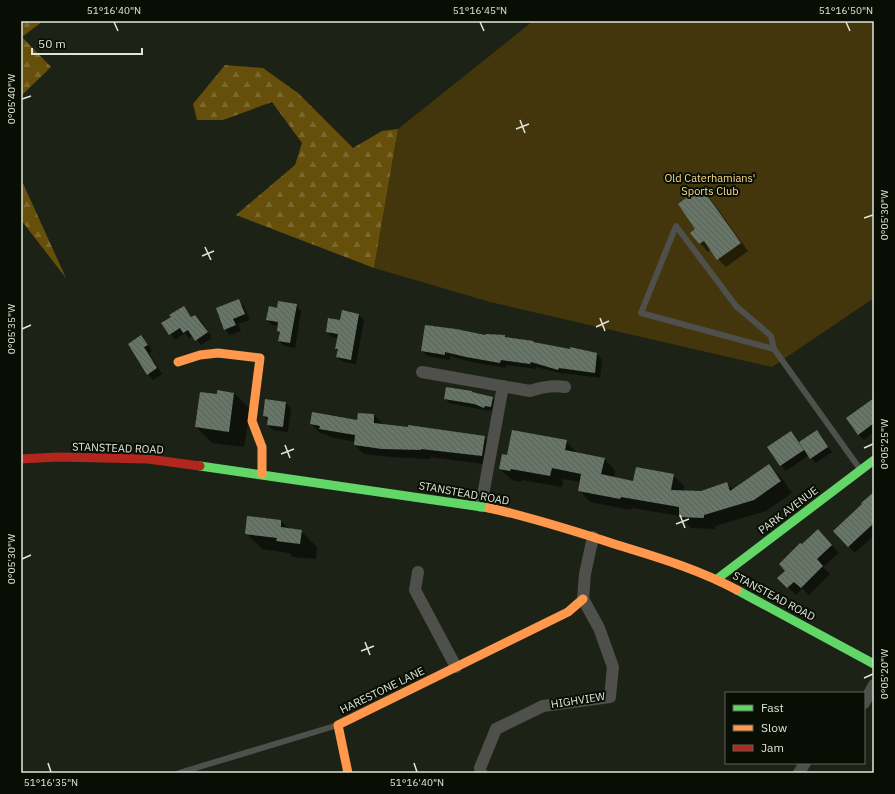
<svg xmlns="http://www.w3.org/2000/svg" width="895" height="794" viewBox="0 0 895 794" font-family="'IBM Plex Sans',sans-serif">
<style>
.green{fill:#43350c}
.forest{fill:url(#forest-firs)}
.shadow{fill:#0007}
.building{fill:url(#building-back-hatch)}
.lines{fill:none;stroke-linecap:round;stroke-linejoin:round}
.lane{stroke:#4f504b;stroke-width:6}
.street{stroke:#4f504b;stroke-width:12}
.fast{stroke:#63d668;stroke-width:9}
.slow{stroke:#ff974d;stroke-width:9}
.jam{stroke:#b3261e;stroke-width:9}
.ticks{fill:none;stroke:#dfe6d8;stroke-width:1.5}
.labels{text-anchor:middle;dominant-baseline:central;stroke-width:4;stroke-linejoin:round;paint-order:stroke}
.park-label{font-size:11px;fill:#fdde95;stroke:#090e05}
.street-label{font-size:11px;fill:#dfe6d8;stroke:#090e05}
.neatline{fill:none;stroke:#dfe6d8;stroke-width:1.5}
.ticks-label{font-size:10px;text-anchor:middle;fill:#dfe6d8}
</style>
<defs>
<pattern id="forest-firs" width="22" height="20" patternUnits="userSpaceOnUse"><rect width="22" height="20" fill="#654f0b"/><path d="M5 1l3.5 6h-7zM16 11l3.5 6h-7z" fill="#7b682e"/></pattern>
<pattern id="building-back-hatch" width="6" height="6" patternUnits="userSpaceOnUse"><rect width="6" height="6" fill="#677667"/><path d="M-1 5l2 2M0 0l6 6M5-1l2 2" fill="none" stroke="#576056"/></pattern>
</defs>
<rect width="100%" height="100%" fill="#1c2215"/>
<path class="green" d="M533 21H874V298L772 367 490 302 374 268 398 129Z"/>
<path class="forest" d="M21 21H43L22 37 51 67 21 96Z
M225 65 263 68 298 93 353 148 382 131 398 129 374 268 236 215 295 165 302 143 272 102 223 120H197L193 104Z
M21 179 66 278 21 220Z"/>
<path class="shadow" d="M701 188 709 197 748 251 726 267 718 259 711 249 708 252 700 243 697 229Z
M239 300 244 306 250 320 238 324 241 331 230 335 225 329Z
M296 305 301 311 295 348 284 346 279 341 280 334 278 331 279 326 272 325 267 320Z
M184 307 192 318 195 316 201 321 212 338 201 345 193 335 189 338 185 333 175 340 163 323Z
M358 314 364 320 356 364 343 362 337 357 338 351 336 348 338 338 332 337 327 332 341 321Z
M486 336H505L506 338 597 354 602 360 600 378 564 373V374L536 367V369L506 365V368L472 362 450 356V360L428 356 422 351Z
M141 337 147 342 152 351 149 353 162 374 153 380 148 374Z
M234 393 250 409 244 447 212 443 196 427 218 395Z
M473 393 493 398 497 403 496 411 489 410V411L449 403 445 398Z
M874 399V432L864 440 858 434Z
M286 403 291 408 288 432 273 430 268 425V421L264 416Z
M374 415 384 425 485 437 494 446 491 465 430 457V459L391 457 364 454 355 445 356 442 330 437 326 434 320 433 311 424 358 422Z
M791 432 800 443 817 432 832 452 816 463 809 455 786 471 781 465Z
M566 441 578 454 604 459 615 470 614 478 634 482 673 475 684 486V491L701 492 727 484 734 490 769 466 781 477 792 493 766 511 715 526V529L691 528 680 516 632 508 631 510 590 502 579 490 580 482 563 479 562 487 522 480 521 482 512 480 500 469 508 456Z
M874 494V535L855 553 834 531Z
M281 521 289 529 301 531 317 547 316 559 293 557 289 553 262 549 246 533Z
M826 538 839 553 823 567 830 574 809 595 802 588 796 595 779 578 787 571 802 546Z"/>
<path class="building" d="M701 187 741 243 717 260 704 241 699 244 690 233 695 229 678 204Z
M239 299 245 314 233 319 236 325 224 330 216 308Z
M278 301 297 304 290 343 278 341 280 332 277 331 278 322 266 320 269 306 277 308Z
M184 306 191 317 195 315 208 332 195 341 188 330 183 333 180 328 169 335 161 323 171 317 169 315Z
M342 310 359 314 351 360 336 357 338 349H335L338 334 326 332 328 318 340 320Z
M425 325 456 329 485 335 486 334 505 335V337L534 341 533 342 570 349V347L597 353 595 373 559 368 558 370 531 362 530 364 501 360 500 363 466 357 445 352V355L421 351Z
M141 335 148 345 144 347 157 368 147 375 128 344Z
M446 387 472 391V392L493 397 491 407 485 406 484 408 474 404 444 399Z
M217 390 234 393 229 432 195 427 200 392 217 394Z
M874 398V423L858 435 846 418Z
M265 399 286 402 283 427 267 425 268 417 263 416Z
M312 412 357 420 358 413 374 414V423L408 427V425L485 436 482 456 421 449V450L382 449 354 445 355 435 319 429 320 426 310 424Z
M512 430 567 440 565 450 605 458 601 474 633 481 636 467 674 474 671 490 701 491 727 482 730 491 769 464 781 481 754 500 704 515V518L679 517V507L621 497 620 499 578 491 581 474 552 468 550 476 511 469 510 471 499 469 502 454 507 455Z
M817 430 828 447 810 459 799 442Z
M791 431 804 450 780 466 767 447Z
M874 492V523L848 547 833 531 862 504 861 503Z
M247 516 281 520V527L302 530 300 544 276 541 277 538 245 534Z
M818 529 832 545 817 559 823 566 801 588 794 582 787 588 777 578 785 571 779 564 800 543 802 544Z"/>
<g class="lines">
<path class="lane" d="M774 349 641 313 676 226 736 306 771 336 774 349 860 469
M179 773 338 725"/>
<path class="street" d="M422 372 530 391C542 387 553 385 565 387
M481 506 503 386
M418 572 415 590 456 667
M864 703 874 685
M481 773 480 768 496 729 543 706 610 697 613 667 599 628 583 599 585 574 593 537
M799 773 805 763"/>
<path class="fast" d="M200 466 489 508
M717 579 874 460
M737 590 874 664"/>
<path class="slow" d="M178 362 200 355 218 353 260 358 252 421 262 447V474
M489 508C535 518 577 532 621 546 660 558 700 570 737 590
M348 773 338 725 568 612 583 599"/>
<path class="jam" d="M21 459 58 457 148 459 200 466"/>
</g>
<path class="ticks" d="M114 22 118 31M480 22 484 31M846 22 850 31M22 99 31 96M520 120 525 133M516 129 529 124M864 218 873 215M205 247 211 260M202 256 214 251M600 318 605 331M596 327 609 321M22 329 31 325M285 445 290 458M864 448 873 444M281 454 294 449M680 515 685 528M676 524 689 519M22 559 31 555M365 642 370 655M361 651 374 646M864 678 873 674M48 763 51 772M414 763 417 772"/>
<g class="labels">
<g class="park-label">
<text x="710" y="178">Old Caterhamians'<tspan x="710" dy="13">Sports Club</tspan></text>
</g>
<g class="street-label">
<text transform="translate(118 448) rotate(2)">STANSTEAD ROAD</text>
<text transform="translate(464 493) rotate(10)">STANSTEAD ROAD</text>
<text transform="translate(788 510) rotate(-37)">PARK AVENUE</text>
<text transform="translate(774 596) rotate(28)">STANSTEAD ROAD</text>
<text transform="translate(382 690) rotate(-26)">HARESTONE LANE</text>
<text transform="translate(578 700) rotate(-9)">HIGHVIEW</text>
</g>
</g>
<rect width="895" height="794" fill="none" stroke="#090e05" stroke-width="44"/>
<rect x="725" y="692" width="140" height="72" fill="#090e05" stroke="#5f6459"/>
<rect x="733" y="705" width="20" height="6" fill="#63d668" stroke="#5f6459"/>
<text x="761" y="712" font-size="12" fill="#dfe6d8">Fast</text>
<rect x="733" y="725" width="20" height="6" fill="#ff974d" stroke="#5f6459"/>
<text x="761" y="732" font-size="12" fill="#dfe6d8">Slow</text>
<rect x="733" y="745" width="20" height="6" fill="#b3261e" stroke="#5f6459"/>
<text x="761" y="752" font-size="12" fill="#dfe6d8">Jam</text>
<path d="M32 48v6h110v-6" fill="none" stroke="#dfe6d8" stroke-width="2"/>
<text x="38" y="48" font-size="12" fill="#dfe6d8" stroke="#090e05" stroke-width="3" paint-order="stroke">50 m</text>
<rect x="22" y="22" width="851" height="750" class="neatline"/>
<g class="ticks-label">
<text x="114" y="14">51°16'40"N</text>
<text x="480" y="14">51°16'45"N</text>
<text x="846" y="14">51°16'50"N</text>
<text transform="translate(11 99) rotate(-90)" y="4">0°05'40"W</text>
<text transform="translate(884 215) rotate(-90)" y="4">0°05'30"W</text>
<text transform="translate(11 329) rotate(-90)" y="4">0°05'35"W</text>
<text transform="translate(884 444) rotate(-90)" y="4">0°05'25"W</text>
<text transform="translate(11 559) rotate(-90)" y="4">0°05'30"W</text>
<text transform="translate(884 674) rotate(-90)" y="4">0°05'20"W</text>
<text x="51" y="786">51°16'35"N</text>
<text x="417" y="786">51°16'40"N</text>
</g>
</svg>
